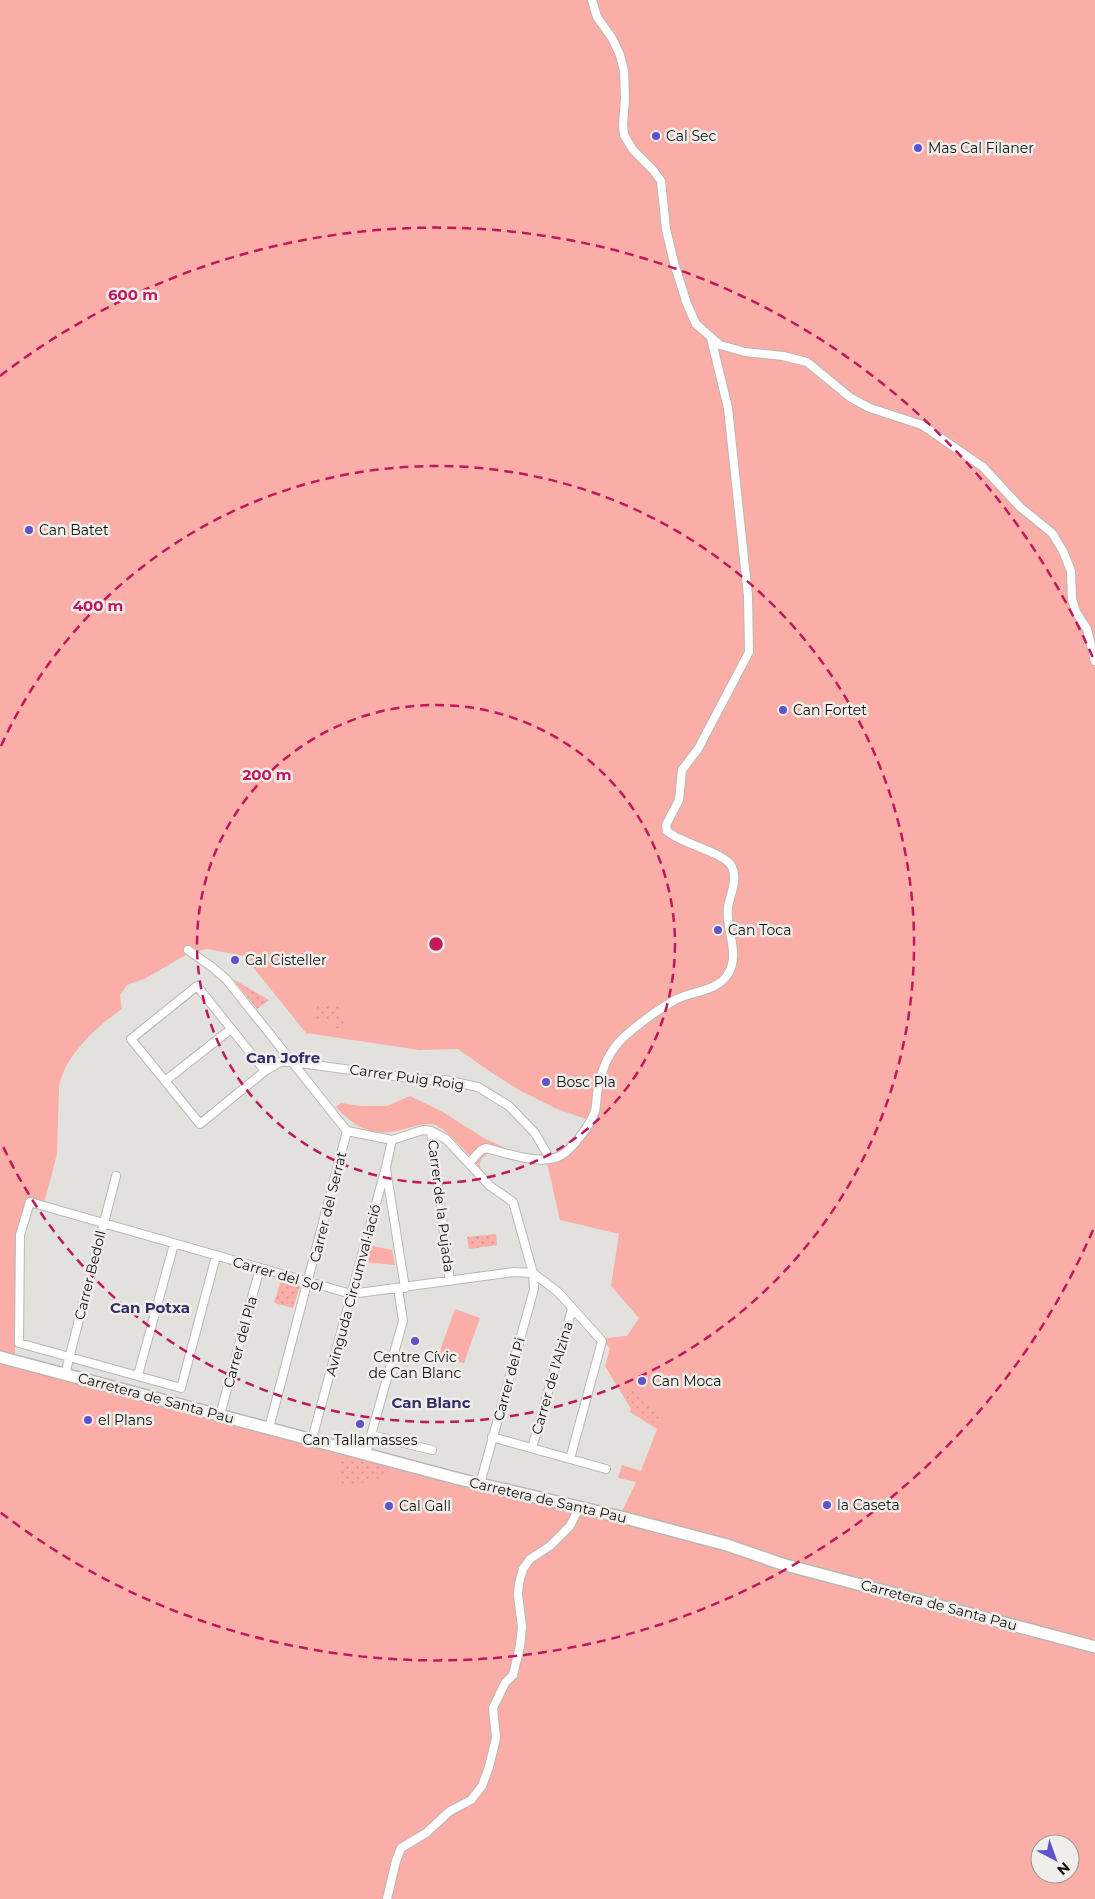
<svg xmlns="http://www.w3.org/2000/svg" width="1095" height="1899" viewBox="0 0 1095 1899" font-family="Montserrat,sans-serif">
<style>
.park{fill:#faaea7;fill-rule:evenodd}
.garden{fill:url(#garden-dots)}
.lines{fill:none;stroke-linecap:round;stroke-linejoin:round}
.street-casing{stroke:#b9b8b4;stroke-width:10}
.secondary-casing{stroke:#b9b8b4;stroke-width:14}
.street{stroke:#fff;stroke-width:8}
.secondary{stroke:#fff;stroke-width:11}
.ring{fill:none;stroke:#c2185b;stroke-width:2.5;stroke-dasharray:9 6}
.poi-dot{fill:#5f53cc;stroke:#efeeeb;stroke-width:2}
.labels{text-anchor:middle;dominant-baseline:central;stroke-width:5;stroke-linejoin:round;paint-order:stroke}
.poi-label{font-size:14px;fill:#10100f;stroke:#efeeeb;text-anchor:start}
.street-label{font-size:14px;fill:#10100f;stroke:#efeeeb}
.neighbourhood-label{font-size:15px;font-weight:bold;fill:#322e69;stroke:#efeeeb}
.centre{fill:#c2185b;stroke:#efeeeb;stroke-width:2.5}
.ring-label{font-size:15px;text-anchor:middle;font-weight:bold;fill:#c2185b;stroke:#efeeeb;stroke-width:5;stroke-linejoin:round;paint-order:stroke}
</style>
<defs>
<pattern id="garden-dots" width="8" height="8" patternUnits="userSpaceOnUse" patternTransform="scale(1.25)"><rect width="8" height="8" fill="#faaea7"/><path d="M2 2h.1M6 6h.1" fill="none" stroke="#d5958f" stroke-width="1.8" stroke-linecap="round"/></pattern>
</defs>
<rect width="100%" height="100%" fill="#e2e1dd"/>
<path class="park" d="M0 0H1095V1899H0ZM207 949 244 956 306 1033 419 1050 458 1049 486 1069 519 1090 555 1108 588 1120 576 1137 557 1155 535 1157 517 1154 482 1137 443 1112 410 1096 387 1106H360L341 1103 336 1107C358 1131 376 1138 408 1128 417 1126 426 1122 435 1125 447 1129 474 1160 482 1171L479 1164 482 1158 489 1153 547 1163 560 1220 619 1234 611 1286 639 1318 627 1336 607 1338 605 1343 610 1348 605 1366 631 1409 630 1412 657 1429 641 1471 622 1465 618 1478 636 1482 618 1520 15 1361 16 1235 26 1199 44 1204 57 1154 59 1088C63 1057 97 1026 122 1009L120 995 127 985 146 978 189 953ZM1040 1844H1070V1874H1040Z
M369 1245 392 1250 395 1265 364 1262Z
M455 1309 480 1318 464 1363 438 1356Z"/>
<path class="garden" d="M233 979 269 1000 257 1009Z
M318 1002 339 1006 338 1014 346 1016 345 1029 336 1028 337 1019 329 1018 328 1023 315 1021Z
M496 1234 497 1245 469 1249 467 1237Z
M281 1280 300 1286 293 1308 274 1303Z
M631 1388 659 1416 656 1426 623 1394Z
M341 1457 389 1468 386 1480 337 1485Z"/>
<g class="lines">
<g class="street-casing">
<path id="street" d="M592 0 597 17 612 38 620 55 624 71 625 98 623 125 624 135 633 150 653 170 661 181 666 229 674 263 687 304 696 324 720 345 745 352 783 356 807 362 851 398 870 408 922 425 983 467 1020 507 1052 533 1063 551 1071 571 1072 599 1076 612 1087 629 1095 661
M188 950 212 967 226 979 347 1131 392 1140 423 1130 431 1131 446 1139 490 1186 513 1202 533 1273 558 1292 602 1341 570 1459
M265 1071 197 986 131 1039 200 1124 265 1071 280 1062H293L416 1079 445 1080 478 1087 509 1106 535 1133 550 1159
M165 1081 231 1029
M431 1131 450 1281
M469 1163 481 1150 486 1148C506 1153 541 1166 560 1156 573 1149 590 1125 595 1111 597 1104 596 1096 598 1088 602 1068 609 1050 625 1036 640 1023 657 1010 675 1000 691 991 717 992 728 974 741 953 725 930 728 907 730 895 738 879 732 867 725 852 681 844 667 831L666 825 679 800 682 770 698 749 749 652 748 596 728 408 711 338
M386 1169 405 1288
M216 1256 181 1388 19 1343 20 1235 30 1202 351 1294 514 1272 533 1273 534 1289 480 1484
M65 1374 116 1176
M138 1375 174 1244
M220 1415 260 1268
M269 1428 347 1131
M371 1435 432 1450
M492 1437 606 1469
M312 1439 386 1167 392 1140
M532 1448 572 1309
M366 1453 403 1321 398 1288
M387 1899 396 1861 401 1848 426 1833 450 1811 471 1800 482 1786 489 1767 496 1738 493 1708 505 1683 513 1675 520 1646 522 1627 518 1595 519 1583 523 1569 530 1559 550 1546 570 1526 580 1506"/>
</g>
<g class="secondary-casing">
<path id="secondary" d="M0 1357 459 1479 625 1518 727 1545 782 1564 1095 1647"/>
</g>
<use href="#street" class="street"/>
<use href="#secondary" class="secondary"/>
</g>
<g class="ring">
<circle cx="436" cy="944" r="239"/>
<path d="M1 746A478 478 0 1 1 1 1142"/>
<path d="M1093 1230A716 716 0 0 1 0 1512M0 376A716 716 0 0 1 1093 658"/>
</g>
<g class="poi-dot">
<circle cx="656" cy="136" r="5"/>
<circle cx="918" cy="148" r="5"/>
<circle cx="29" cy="530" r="5"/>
<circle cx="783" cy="710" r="5"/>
<circle cx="718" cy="930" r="5"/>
<circle cx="235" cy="960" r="5"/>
<circle cx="546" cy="1082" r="5"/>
<circle cx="415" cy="1341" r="5"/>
<circle cx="642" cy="1381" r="5"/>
<circle cx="88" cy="1420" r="5"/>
<circle cx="360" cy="1424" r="5"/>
<circle cx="827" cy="1505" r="5"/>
<circle cx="389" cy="1506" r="5"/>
</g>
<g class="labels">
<g class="poi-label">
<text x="666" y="136">Cal Sec</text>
<text x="928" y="148">Mas Cal Filaner</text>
<text x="39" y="530">Can Batet</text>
<text x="793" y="710">Can Fortet</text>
<text x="728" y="930">Can Toca</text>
<text x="245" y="960">Cal Cisteller</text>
<text x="556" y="1082">Bosc Pla</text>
<text x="415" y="1357" text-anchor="middle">Centre Cívic<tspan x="415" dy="16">de Can Blanc</tspan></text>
<text x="652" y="1381">Can Moca</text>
<text x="98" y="1420">el Plans</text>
<text x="360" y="1440" text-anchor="middle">Can Tallamasses</text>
<text x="837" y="1505">la Caseta</text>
<text x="399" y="1506">Cal Gall</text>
</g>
<g class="street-label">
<text transform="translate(407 1077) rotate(8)">Carrer Puig Roig</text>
<text transform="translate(441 1206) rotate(83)">Carrer de la Pujada</text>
<text transform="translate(328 1207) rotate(-76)">Carrer del Serrat</text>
<text transform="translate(278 1274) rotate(16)">Carrer del Sol</text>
<text transform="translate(90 1275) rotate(-76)">Carrer Bedoll</text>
<text transform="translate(353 1290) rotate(-75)">Avinguda Circumval·lació</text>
<text transform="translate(240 1342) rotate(-75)">Carrer del Pla</text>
<text transform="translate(552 1378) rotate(-74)">Carrer de l'Alzina</text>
<text transform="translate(509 1379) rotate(-75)">Carrer del Pi</text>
<text transform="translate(156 1398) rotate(15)">Carretera de Santa Pau</text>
<text transform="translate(548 1500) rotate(13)">Carretera de Santa Pau</text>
<text transform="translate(939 1605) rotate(15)">Carretera de Santa Pau</text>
</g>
<g class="neighbourhood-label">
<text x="283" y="1057">Can Jofre</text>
<text x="150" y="1307">Can Potxa</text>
<text x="431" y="1402">Can Blanc</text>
</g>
</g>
<circle cx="436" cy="944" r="8" class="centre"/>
<g class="ring-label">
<text x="133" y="300">600 m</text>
<text x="98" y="611">400 m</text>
<text x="267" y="780">200 m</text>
</g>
<g transform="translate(1055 1859) rotate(139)"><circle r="24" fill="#efeeeb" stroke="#969593"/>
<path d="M0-4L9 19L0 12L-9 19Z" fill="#5f53cc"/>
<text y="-8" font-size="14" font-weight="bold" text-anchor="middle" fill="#10100f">N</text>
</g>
</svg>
